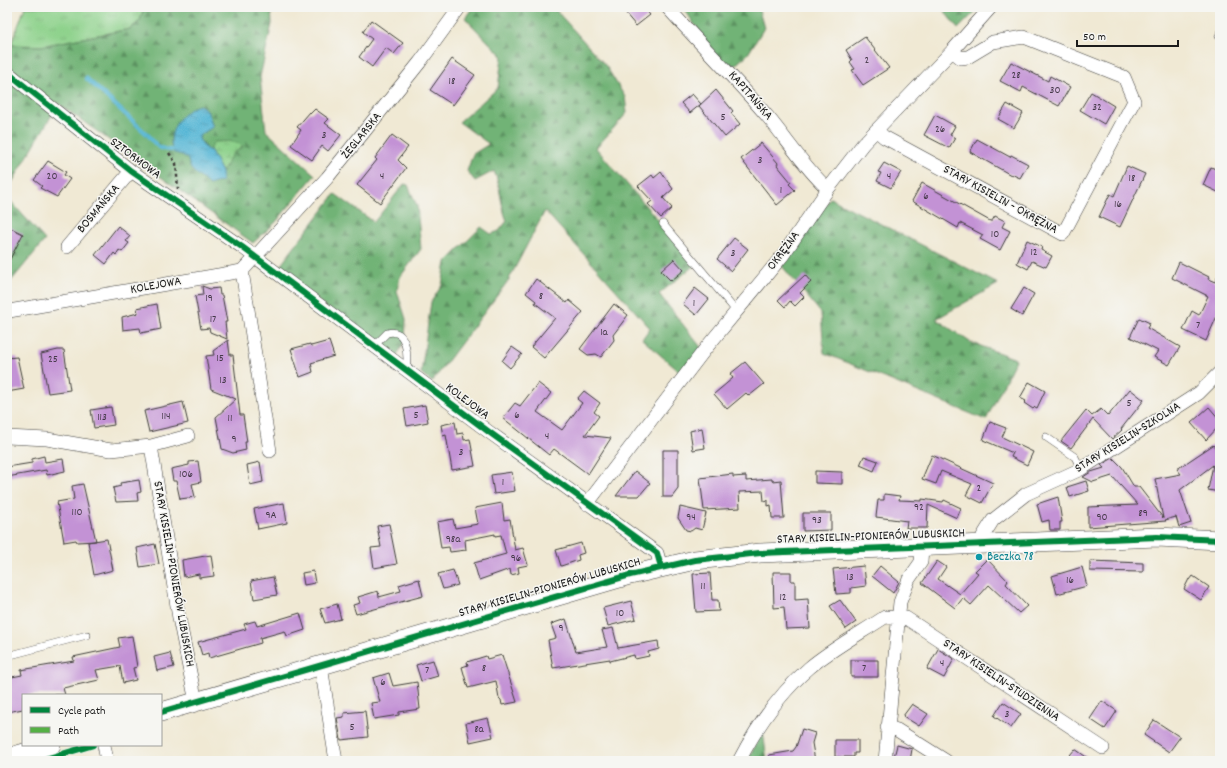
<svg xmlns="http://www.w3.org/2000/svg" width="1227" height="768" viewBox="0 0 1227 768" font-family="Dekko,sans-serif">
<style>
.grass{fill:url(#grass-tufts);stroke:#547653}
.forest{fill:url(#forest-firs);stroke:#466849}
.wetland{fill:url(#wetland-marsh);stroke:#547653}
.water{fill:url(#water-ripples);stroke:#3a6a79}
.lines{fill:none;stroke-linecap:round;stroke-linejoin:round}
.stream{stroke:#58b7d6;stroke-width:4}
.building{fill:#c392d5}
.lane-casing{stroke:#3c3b38;stroke-width:8}
.street-casing{stroke:#3c3b38;stroke-width:14}
.secondary-casing{stroke:#3c3b38;stroke-width:20}
.path{stroke:#3c3b38;stroke-width:2.5;stroke-dasharray:3 3;stroke-linecap:butt}
.lane{stroke:#fff;stroke-width:7}
.street{stroke:#fff;stroke-width:13}
.secondary{stroke:#fff;stroke-width:19}
.quiet{stroke:#55b145;stroke-width:5;stroke-dasharray:10 5;stroke-linecap:butt}
.cycleway-casing{stroke:#f6f6f2;stroke-width:8}
.cycleway{stroke:#00873e;stroke-width:6}
.culture-dot{fill:#0f9aa8;stroke:#f6f6f2;stroke-width:1.5}
.labels{text-anchor:middle;dominant-baseline:central;stroke-width:3;stroke-linejoin:round;paint-order:stroke}
.number-label{font-size:11px;fill:#463a4a}
.street-label{font-size:13px;fill:#1c1c1c;stroke:#f6f6f2}
.culture-label{font-size:13px;fill:#0d838f;stroke:#f6f6f2;text-anchor:start}
</style>
<defs>
<pattern id="grass-tufts" width="24" height="20" patternUnits="userSpaceOnUse"><rect width="24" height="20" fill="#8cd18a"/><path d="M3 7l-1-3M5 7V3M7 7l1-3M15 17l-1-3M17 17v-4M19 17l1-3" fill="none" stroke="#78b376"/></pattern>
<pattern id="forest-firs" width="22" height="20" patternUnits="userSpaceOnUse"><rect width="22" height="20" fill="#71b376"/><path d="M5 1l3.5 6h-7zM16 11l3.5 6h-7z" fill="#5c9160"/></pattern>
<pattern id="wetland-marsh" width="20" height="14" patternUnits="userSpaceOnUse"><rect width="20" height="14" fill="#8cd18a"/><path d="M1 5h8M5 5V1M11 12h8M15 12V8" fill="none" stroke="#78b376"/></pattern>
<pattern id="water-ripples" width="26" height="14" patternUnits="userSpaceOnUse"><rect width="26" height="14" fill="#58b7d6"/><path d="M2 4q2-2 4 0t4 0M15 11q2-2 4 0t4 0" fill="none" stroke="#4894ad"/></pattern>
</defs>
<rect width="100%" height="100%" fill="#f6f6f2"/>
<filter id="ink" filterUnits="userSpaceOnUse"><feTurbulence type="fractalNoise" baseFrequency=".025" numOctaves="2"/><feDisplacementMap in="SourceGraphic" scale="8" xChannelSelector="R" yChannelSelector="G"/><feConvolveMatrix kernelMatrix="1 2 1 2 8 2 1 2 1" color-interpolation-filters="sRGB"/></filter>
<filter id="wash" filterUnits="userSpaceOnUse"><feTurbulence type="fractalNoise" baseFrequency=".012" numOctaves="4" result="noise"/><feDisplacementMap in="SourceGraphic" scale="16" xChannelSelector="R" yChannelSelector="G"/><feGaussianBlur stdDeviation="0.9" result="paint"/><feColorMatrix in="noise" values="0 0 0 0 0 0 0 0 0 0 0 0 0 0 0 0 0 1.4 0 .05"/><feComposite in="paint" operator="in"/></filter>
<g filter="url(#wash)">
<rect width="100%" height="100%" fill="#f0e9d4"/>
<path class="grass" d="M25 7H144L140 21 130 29 41 46 11 45Z"/>
<path class="forest" d="M144 7H271L272 24 260 77 266 131 315 175 275 223 253 243 56 102 53 113 7 191V52L11 45 41 46 130 29 140 21Z
M473 7H553L606 66 625 97 627 113 596 148 696 264 659 294 707 355 689 380 642 339 650 328 545 211 508 281 432 382 421 373 431 302 442 285 446 262 481 227 491 234 499 231 507 221C500 204 501 187 494 171L475 181 467 171 473 154 489 144 459 122 498 88 502 56 465 18Z
M683 7H758L764 28 748 54 727 72 719 62Z
M941 7H980L958 29Z
M404 184 408 185 417 206 421 249 400 277 397 291 406 319 405 341 394 360 277 270 335 194 374 222Z
M7 197 45 240 7 286Z
M830 198 998 284 936 319 970 342 1016 359 986 420 824 353 821 313 782 266Z
M763 731 767 761H747Z"/>
<path class="wetland" d="M214 142C223 142 237 139 243 147L232 154 222 172 210 150Z"/>
<path class="water" d="M200 105 207 110 213 127 200 135 199 139 206 149 211 151 222 172V181L209 185C204 180 199 177 194 172 184 163 195 157 174 153 164 135 181 109 200 105Z"/>
<g class="lines">
<path class="stream" d="M86 78 149 136C156 146 160 150 172 150"/>
</g>
<g id="blocks">
<path class="building" d="M632 7H643L650 15 636 26 625 13Z
M371 20 403 43 394 54 386 48 372 67 359 57 372 39 363 32Z
M865 37 889 68 863 85 852 70 855 69 850 62 852 60 846 50Z
M452 59 475 75 453 105 430 90Z
M1011 62 1048 81 1050 76 1070 87 1059 106 1023 87 1021 92 1000 81Z
M716 90 733 111 731 113 740 124 725 137 699 106Z
M1091 92 1114 106 1104 124 1080 110Z
M692 94 701 104 690 113 681 103Z
M1007 104 1023 113 1014 128 998 119Z
M315 109 329 119 325 123 341 135 328 151 322 146 312 160 291 145 301 130 297 127 310 112 311 113Z
M935 115 955 126 950 135 955 138 949 148 924 135Z
M392 135 408 147 398 160 406 168 380 203 357 185 377 160 375 158Z
M977 139 1010 157 1011 155 1028 164 1020 178 1011 174V175L970 152Z
M761 143 778 163 777 165 791 182 789 184 795 190 777 205 741 159Z
M48 161 66 172 64 175 70 179 57 197 40 188 42 186 34 180Z
M884 163 901 172 891 188 877 181 881 173 878 172Z
M1127 166 1145 174 1120 227 1099 217 1110 194 1114 196Z
M1211 167 1220 171V193L1203 185Z
M661 172 673 189 663 198 672 208 661 218 648 204 652 201 638 186 652 175 654 178Z
M922 183 990 221H992L995 216 1005 221 1002 227 1010 231 1000 250 980 239 983 235 960 223 958 228 912 201Z
M7 226 23 234 7 265Z
M118 226 130 236 126 241 129 243 122 252 119 250 116 255 114 253 106 264 95 255Z
M734 238 748 249 731 271 717 259Z
M1027 240 1042 247 1041 250 1052 256 1046 267 1032 261 1028 269 1017 263Z
M674 259 684 270 671 281 661 271Z
M1179 262 1209 277 1208 279 1215 282 1220 272V309L1206 341 1183 330 1192 311 1199 315 1208 296 1172 278Z
M805 275 811 282 800 293 804 297 795 306 790 301 785 307 778 300Z
M536 279 567 303 569 300 583 312 544 358 531 347 555 318 535 303 536 301 526 293Z
M202 286 210 289 219 288 220 295H222L227 322H225L227 339 210 332 209 328 201 329 195 296 203 295Z
M695 288 709 299 696 315 683 304Z
M1024 288 1034 294 1022 316 1011 309Z
M157 304 161 329 141 333 140 328 123 330 122 317 138 313 137 308Z
M614 304 628 315 613 335 614 340 601 357 596 354 588 355 580 349Z
M1139 318 1150 323 1147 328 1180 347 1169 365 1154 357 1158 351 1130 337Z
M228 340 230 355H233L240 415H243L247 442H245L246 450 233 453 222 449 216 417 236 399 211 389 206 356 214 355 213 351Z
M329 341 334 356 311 363 313 372 300 377 291 349 310 344 311 346Z
M512 347 522 354 510 368 502 361Z
M58 350H64L70 390 48 393 41 354Z
M17 357 24 389 7 392V358Z
M745 362 764 384 749 396 746 393 727 409 714 394 733 378 730 374Z
M1029 382 1045 391 1037 408 1035 407 1033 409 1024 403 1026 401 1020 398Z
M538 383 551 393 537 412 562 430 582 403 577 399 584 391 600 403 594 412 599 416 585 435 611 438 588 474 554 449 549 455 503 418 515 403 520 406Z
M1130 389 1144 400 1121 429 1122 430 1112 439 1093 419 1071 448 1061 441 1086 410 1092 416 1101 409 1108 416Z
M183 402 188 423 149 432 144 411Z
M425 405 428 422 407 426 404 409Z
M111 407 114 425 94 428 91 410Z
M1209 407 1220 420V425L1206 440 1191 423Z
M455 422 457 434 463 433 464 440 470 439 475 466 452 470 446 435 443 436 441 425Z
M990 422 1006 428 1002 437 1033 452 1027 465 1011 457 1013 453 983 440Z
M702 428 705 448 693 450 690 431Z
M1213 445 1220 453V492L1208 490 1213 465 1180 490 1191 523 1179 527 1176 517 1165 520 1166 521 1088 527V507L1138 505 1112 476 1093 482 1083 477 1091 472 1104 468 1101 465 1113 458 1122 467 1134 487H1139L1163 518 1155 479 1181 474 1177 469Z
M663 450H678V489L672 497H663Z
M932 455 993 483 982 503 966 495 972 484 941 471 936 484 922 479Z
M44 456 45 462 63 459 65 471 47 475 46 470 7 477V467L32 463V459Z
M864 456 878 461 874 471 860 465Z
M198 461 201 482 192 484 195 497 180 499 176 481H173L171 469 189 465V462Z
M260 462 263 482 250 485 247 465Z
M635 471 650 483 639 496H616Z
M815 471 842 472V484L815 483Z
M512 472 515 491 494 494 491 475Z
M733 474V477L746 476V481L772 479V481L781 480 784 518H772L771 505 768 506V500L764 501 763 491 739 492 740 508 704 510 700 478Z
M139 480 141 492 137 493 138 501 116 502 113 488 121 486 120 483Z
M1086 481 1089 491 1070 497 1067 487Z
M83 484 96 541 77 542 76 540 64 542 57 502 74 499 72 486Z
M884 494 900 496 899 500 922 501V499L943 502 944 500 961 508 957 518 928 505 927 528H906L907 521 876 517 878 500H884Z
M1058 497 1062 522H1060V530H1050L1049 520 1042 522 1037 504Z
M284 503 287 523 258 529 254 509Z
M502 503 504 520 510 519 515 550 523 548 528 565 518 567 519 573 511 575 510 569 479 580 474 563 506 554 501 535 495 536V534L465 540 466 550 450 552 449 547 441 548 437 522 453 519 455 528 478 524 475 508Z
M680 507 706 513 702 530 695 528 691 531 686 530 678 518Z
M803 513H831V530L803 531Z
M389 524 397 564 374 568 371 548 381 547 377 526Z
M107 539 113 570 94 575 88 542Z
M581 543 584 553 578 555 579 560 561 566 556 550Z
M155 544 159 564 140 567 137 548Z
M211 555 214 576 199 578V574L184 577 182 560Z
M987 559 1008 581 1006 584 1027 606 1019 613 989 585 971 605 963 598 955 608 922 583 937 561 946 567 938 579 960 594 978 573 975 571Z
M1090 561 1143 563V572L1090 571Z
M864 566 866 586 851 588V593L836 594 833 569Z
M880 566 899 582 893 593 872 576Z
M1082 567 1087 586 1057 594 1052 576Z
M453 570 458 585 443 589 438 574Z
M313 571 315 583 304 585 302 573Z
M773 572H791V581H795V600L808 599 810 628 786 629 784 607 774 608Z
M710 573 712 600H718L719 611 696 612 693 574Z
M1193 576 1209 587 1201 600 1184 589 1189 579 1190 580Z
M273 577 277 595 254 599 251 581Z
M419 579 423 596 356 614 353 605 360 603 358 597 378 591 379 597 401 591 399 585Z
M840 600 856 622 846 629 830 606Z
M631 601 636 619 608 626 603 608Z
M337 604 341 619 325 623 320 609Z
M300 613 305 630 287 636 285 631 260 638 261 643 209 658 208 653 202 655 198 642 246 629 244 624 255 621 257 626Z
M566 619 576 652 607 647 602 630 613 628 618 648 658 641 659 649 648 652 649 656 635 659 634 655 610 661V659L553 668 548 640 556 638 551 624Z
M132 636 137 667 133 668 136 680 123 683 120 666 96 670 99 680 63 688 65 695H23V709L7 712V678L22 675 21 670 74 661 73 657 120 647 118 638Z
M938 649 954 659 944 678 927 669Z
M170 653 174 667 157 671 154 657Z
M502 655 517 702 502 705 501 700 499 698 496 681 468 688 462 667 468 665 467 662 486 656 487 659Z
M433 660 438 676 421 681 416 665Z
M851 660H878V677H851Z
M389 673 393 686 417 682 420 709 399 712V715L374 719 371 703 380 702 373 678Z
M1102 701 1117 711 1105 729 1090 719Z
M1003 702 1021 714 1011 728 994 716Z
M912 704 928 714 919 726 903 716Z
M365 711 368 737 341 740 337 718 344 717V713Z
M488 718 493 737 470 742 466 723Z
M1154 720 1180 737 1169 752 1144 735Z
M802 729 815 733 812 743 815 761H769V755L793 751 796 747Z
M835 740H858V753H854V757H835Z
M897 745 912 749 910 761H893Z
M1075 749 1092 761H1065Z"/>
</g>
</g>
<g filter="url(#ink)">
<use href="#blocks" fill-opacity="0" stroke="#3c3b38" stroke-width="1"/>
<g class="lines">
<g class="lane-casing">
<path id="lane" d="M1219 36 1220 34
M663 224 736 311
M374 346 387 333C408 327 408 357 406 370
M1046 437 1075 457 1081 469
M7 656 87 635"/>
</g>
<g class="street-casing">
<path id="street" d="M667 7C700 44 736 79 768 117 788 141 805 168 828 189
M7 72 131 171 242 247 489 432 657 553 661 567
M876 130 884 137 1063 234 1134 101 1124 77 1024 37 993 42 968 57 961 58 952 51
M67 247 131 171
M242 271 327 178 420 62 460 7
M242 271 270 451
M7 313 9 311 242 271
M7 437 47 439 111 450 151 446 188 436
M151 446 179 618 196 702
M587 504 706 348 783 255 828 189 863 144 952 51 991 7
M983 544V536L993 520 1026 494 1081 469 1199 393 1220 372
M321 666 336 761
M887 727 897 730 946 761
M104 745 107 761
M739 761C757 726 779 694 809 668 830 650 861 633 885 617L906 618 1103 748
M885 761 900 602 909 579 921 562 922 546"/>
</g>
<g class="secondary-casing">
<path id="secondary" d="M161 712 630 575 695 560 760 553 1157 537 1220 540
M7 758 51 745"/>
</g>
<path class="path" d="M169 153 176 163 178 189"/>
<use href="#lane" class="lane"/>
<use href="#street" class="street"/>
<use href="#secondary" class="secondary"/>
<path class="quiet" d="M7 311H9"/>
<g class="cycleway-casing">
<path id="cycleway" d="M7 72 131 171 242 247 489 432 657 553 661 567
M161 712 630 575 695 560 760 553 1157 537 1220 540
M39 761 93 745"/>
</g>
<use href="#cycleway" class="cycleway"/>
</g>
</g>
<circle class="culture-dot" cx="979" cy="557" r="4"/>
<g class="labels">
<g class="number-label">
<text x="867" y="61">2</text>
<text x="1016" y="76">28</text>
<text x="452" y="82">18</text>
<text x="1055" y="91">30</text>
<text x="1097" y="108">32</text>
<text x="723" y="118">5</text>
<text x="940" y="130">26</text>
<text x="324" y="136">3</text>
<text x="760" y="161">3</text>
<text x="52" y="177">20</text>
<text x="382" y="177">4</text>
<text x="889" y="177">4</text>
<text x="1132" y="179">18</text>
<text x="781" y="191">1</text>
<text x="926" y="197">6</text>
<text x="1118" y="205">16</text>
<text x="995" y="235">10</text>
<text x="1034" y="253">12</text>
<text x="733" y="254">3</text>
<text x="541" y="297">8</text>
<text x="209" y="299">19</text>
<text x="694" y="304">1</text>
<text x="213" y="320">17</text>
<text x="1198" y="326">7</text>
<text x="604" y="333">1a</text>
<text x="220" y="359">15</text>
<text x="53" y="360">25</text>
<text x="223" y="381">13</text>
<text x="1129" y="404">5</text>
<text x="416" y="416">5</text>
<text x="517" y="416">6</text>
<text x="166" y="417">114</text>
<text x="102" y="418">113</text>
<text x="230" y="419">11</text>
<text x="547" y="437">4</text>
<text x="234" y="440">9</text>
<text x="461" y="453">3</text>
<text x="186" y="475">106</text>
<text x="503" y="483">1</text>
<text x="979" y="489">2</text>
<text x="919" y="508">92</text>
<text x="77" y="513">110</text>
<text x="1143" y="514">89</text>
<text x="271" y="516">9A</text>
<text x="691" y="518">94</text>
<text x="1102" y="518">90</text>
<text x="817" y="521">93</text>
<text x="453" y="540">98a</text>
<text x="516" y="559">96</text>
<text x="850" y="578">13</text>
<text x="1070" y="581">16</text>
<text x="703" y="587">11</text>
<text x="783" y="598">12</text>
<text x="620" y="614">10</text>
<text x="561" y="629">9</text>
<text x="942" y="664">4</text>
<text x="484" y="669">8</text>
<text x="864" y="669">7</text>
<text x="427" y="671">7</text>
<text x="383" y="683">6</text>
<text x="1007" y="715">3</text>
<text x="352" y="728">5</text>
<text x="479" y="730">8a</text>
</g>
<g class="street-label">
<text transform="translate(750 96) rotate(49)">KAPITAŃSKA</text>
<text transform="translate(362 136) rotate(-51)">ŻEGLARSKA</text>
<text transform="translate(135 159) rotate(37)">SZTORMOWA</text>
<text transform="translate(1000 200) rotate(29)">STARY KISIELIN - OKRĘŻNA</text>
<text transform="translate(99 209) rotate(-50)">BOSMAŃSKA</text>
<text transform="translate(784 251) rotate(-53)">OKRĘŻNA</text>
<text transform="translate(156 286) rotate(-10)">KOLEJOWA</text>
<text transform="translate(467 402) rotate(37)">KOLEJOWA</text>
<text transform="translate(1128 438) rotate(-32)">STARY KISIELIN-SZKOLNA</text>
<text transform="translate(871 537) rotate(-2)">STARY KISIELIN-PIONIERÓW LUBUSKICH</text>
<text transform="translate(173 574) rotate(80)">STARY KISIELIN-PIONIERÓW LUBUSKICH</text>
<text transform="translate(550 588) rotate(-16)">STARY KISIELIN-PIONIERÓW LUBUSKICH</text>
<text transform="translate(1001 681) rotate(34)">STARY KISIELIN-STUDZIENNA</text>
</g>
<g class="culture-label">
<text x="987" y="557">Beczka 78</text>
</g>
</g>
<rect width="1227" height="768" fill="none" stroke="#f6f6f2" stroke-width="24"/>
<rect x="22" y="694" width="140" height="52" fill="#f6f6f2" stroke="#9f9f9c"/>
<rect x="30" y="707" width="20" height="6" fill="#00873e" stroke="#9f9f9c"/>
<text x="58" y="714" font-size="12" fill="#1c1c1c">Cycle path</text>
<rect x="30" y="727" width="20" height="6" fill="#55b145" stroke="#9f9f9c"/>
<text x="58" y="734" font-size="12" fill="#1c1c1c">Path</text>
<path d="M1077 40v6h101v-6" fill="none" stroke="#1c1c1c" stroke-width="2"/>
<text x="1083" y="40" font-size="12" fill="#1c1c1c" stroke="#f6f6f2" stroke-width="3" paint-order="stroke">50 m</text>
</svg>
